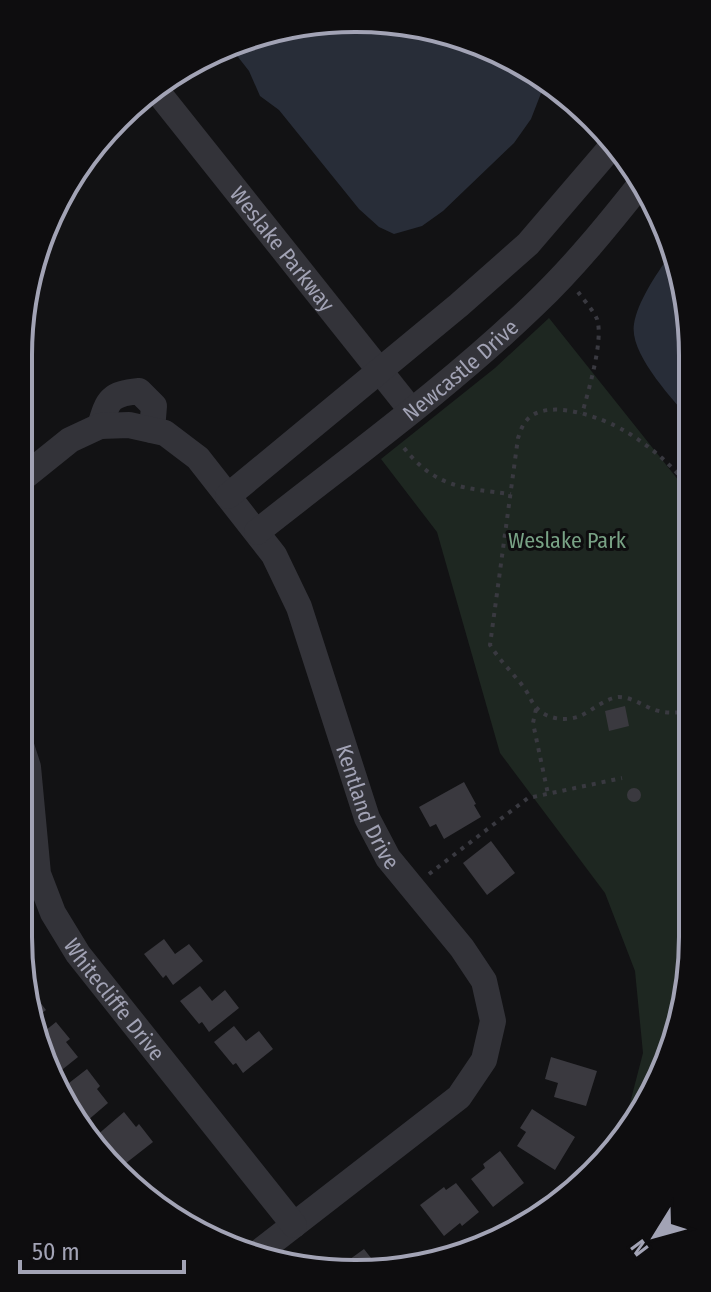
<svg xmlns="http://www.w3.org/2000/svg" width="711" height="1292" viewBox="0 0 711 1292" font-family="'Fira Sans Condensed',sans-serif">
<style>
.green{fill:#1e2721}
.water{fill:#282d38}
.building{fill:#3a393f}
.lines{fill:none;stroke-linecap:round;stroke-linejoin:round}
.path{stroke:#393940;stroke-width:4;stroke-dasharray:4 6;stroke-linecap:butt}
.minor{stroke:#333339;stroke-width:26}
.labels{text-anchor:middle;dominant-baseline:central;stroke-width:6;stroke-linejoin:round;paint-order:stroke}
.street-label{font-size:22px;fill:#a2a3b5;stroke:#0e0d0f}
.park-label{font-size:22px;fill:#78a285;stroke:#0e0d0f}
.rim{fill:none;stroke:#a2a3b5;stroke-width:4}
</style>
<rect width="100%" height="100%" fill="#121214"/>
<path class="green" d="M549 318 691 496 692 958 648 1106 623 1135 622 1134 643 1053 635 971 605 893 500 753 437 532 381 459 495 368Z"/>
<path class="water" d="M400 21 525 63 545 83 531 119 514 143 443 211 422 226 394 234 379 227 359 209 279 110 260 96 249 71 231 48 269 29Z
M669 256 690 312 691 421C673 399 629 354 634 324 638 301 656 275 669 256Z"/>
<path class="building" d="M625 706 629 726 609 731 605 711Z
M464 782 476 804 474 805 481 817 444 839 436 824 430 827 419 807Z
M627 795a7 7 0 1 1 14 0a7 7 0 1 1-14 0Z
M491 841 515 873 487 895 463 863Z
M164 939 175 954 189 944 203 961 173 985 166 975 163 978 144 954Z
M26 984 46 1010 32 1021Z
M200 986 212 1001 225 990 239 1008 209 1032 202 1022 199 1024 180 1001Z
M56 1022 70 1039 66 1042 78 1057 53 1077 36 1045 35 1039Z
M234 1026 246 1041 259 1031 273 1049 243 1073 236 1063 233 1065 214 1042Z
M551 1057 597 1071 586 1106 554 1097 558 1083 545 1079Z
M87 1069 100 1086 97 1089 108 1103 80 1127 60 1090Z
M532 1109 575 1137 555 1170 517 1146 526 1132 520 1128Z
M124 1112 136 1127 139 1124 153 1142 121 1167 96 1136Z
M500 1151 524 1183 493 1207 471 1179 485 1168 483 1164Z
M456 1183 479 1212 462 1226 460 1223 444 1236 420 1205 444 1187 446 1190Z
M364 1249 382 1272 344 1270 349 1266 346 1262Z"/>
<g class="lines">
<path class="path" d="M578 292C584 300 593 310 597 319 604 340 588 392 582 414
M404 448C436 488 463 488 511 494
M691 489C673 466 650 446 625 431 603 418 546 396 526 421 522 425 520 433 518 438L490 645C500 661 514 674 525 689 529 695 531 701 535 706 545 719 565 722 580 716 592 711 605 698 619 697 632 697 643 706 655 710 668 714 679 713 691 710
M536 709 533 723 548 794
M429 874 528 798 622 778"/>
<g class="minor">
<path id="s1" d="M153 86 411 410"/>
<path d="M100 426C108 399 110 394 139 391L154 406 152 430"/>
<path id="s2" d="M19 481 70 440 100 426 129 425 165 433 198 458 274 555 299 607 367 818 388 858 462 948 484 981 493 1021 484 1060 459 1097 254 1256"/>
<path d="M228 496 459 305 528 244 612 146"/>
<path id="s3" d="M257 532C349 459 449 387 534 305 573 268 608 225 642 182"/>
<path id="s4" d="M18 736 28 767 38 874 53 913 78 954 294 1225"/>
</g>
</g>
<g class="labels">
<g class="street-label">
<text stroke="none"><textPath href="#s1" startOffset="208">Weslake Parkway</textPath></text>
<text stroke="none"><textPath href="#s3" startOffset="260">Newcastle Drive</textPath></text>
<text stroke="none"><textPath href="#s2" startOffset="598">Kentland Drive</textPath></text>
<text stroke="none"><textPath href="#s4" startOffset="288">Whitecliffe Drive</textPath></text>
</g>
<g class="park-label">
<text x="567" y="540">Weslake Park</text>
</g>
</g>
<path d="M0 0H711V1292H0ZM355 32H356A323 323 0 0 1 679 355V937A323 323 0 0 1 356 1260H355A323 323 0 0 1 32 937V355A323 323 0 0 1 355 32Z" fill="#0e0d0f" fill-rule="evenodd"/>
<path class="rim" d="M355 32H356A323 323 0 0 1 679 355V937A323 323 0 0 1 356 1260H355A323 323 0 0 1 32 937V355A323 323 0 0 1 355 32Z"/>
<g transform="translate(655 1236) rotate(233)" stroke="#0e0d0f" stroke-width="6" paint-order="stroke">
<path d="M0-6L14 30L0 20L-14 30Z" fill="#a2a3b5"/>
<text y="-12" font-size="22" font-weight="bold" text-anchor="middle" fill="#a2a3b5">N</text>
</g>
<path d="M20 1260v12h164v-12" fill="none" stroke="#a2a3b5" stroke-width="4"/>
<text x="32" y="1260" font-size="24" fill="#a2a3b5" stroke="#0e0d0f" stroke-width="6" paint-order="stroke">50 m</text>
</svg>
